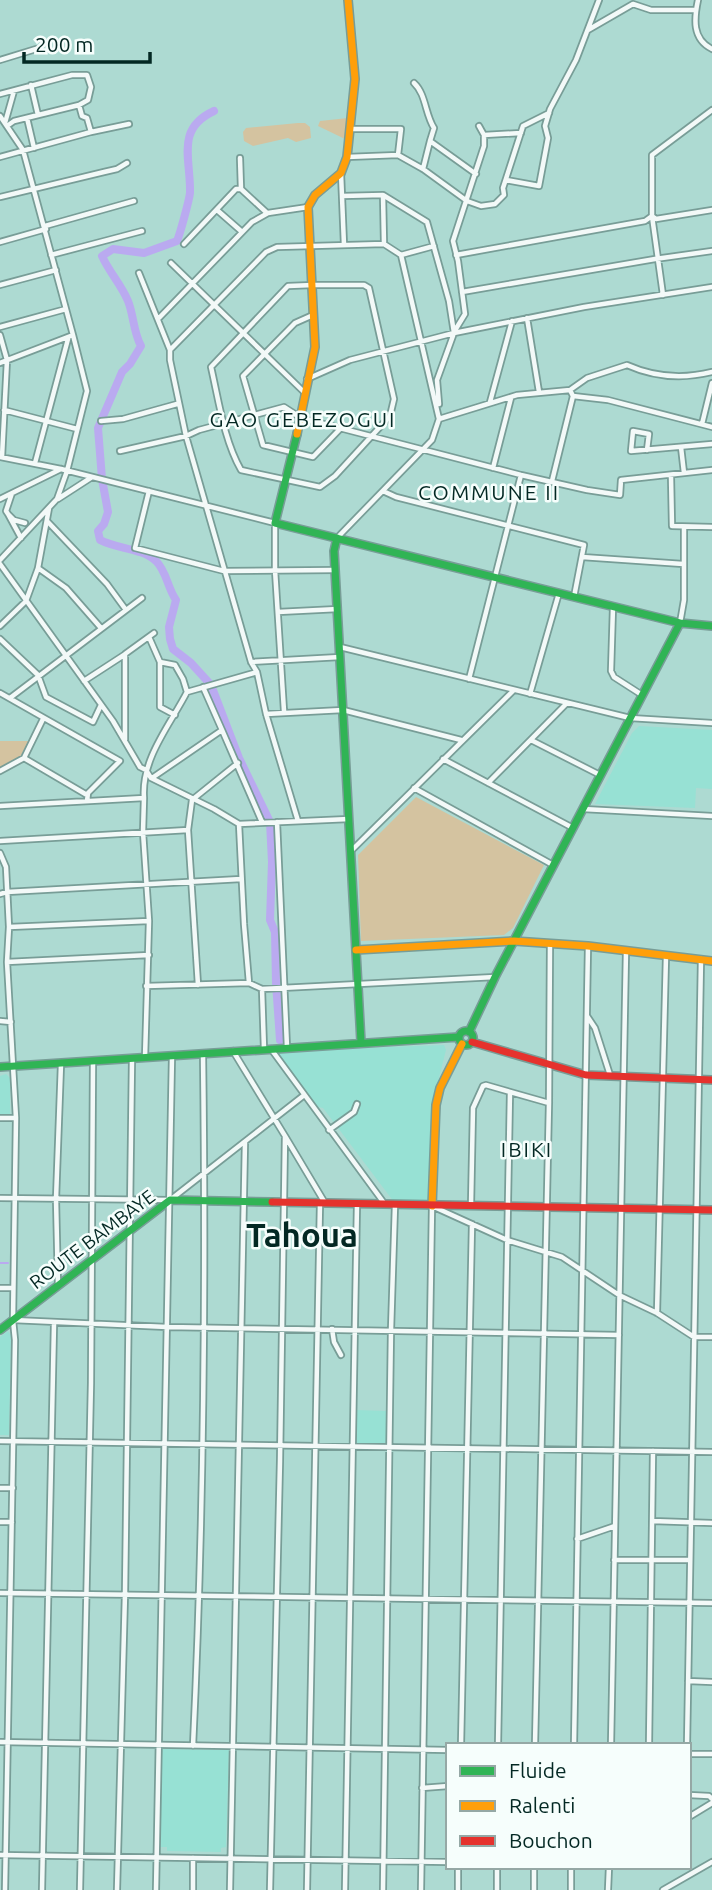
<svg xmlns="http://www.w3.org/2000/svg" width="712" height="1890" viewBox="0 0 712 1890" font-family="Ubuntu,sans-serif">
<style>
.built{fill:#97e1d4}
.green{fill:#d4c3a0}
.lines{fill:none;stroke-linecap:round;stroke-linejoin:round}
.stream{stroke:#baaaf0;stroke-width:2}
.river{stroke:#baaaf0;stroke-width:8}
.street-casing{stroke:#789d97;stroke-width:8}
.fast-casing{stroke:#789d97;stroke-width:10}
.slow-casing{stroke:#789d97;stroke-width:10}
.jam-casing{stroke:#789d97;stroke-width:10}
.street{stroke:#f3f9f8;stroke-width:4.5}
.fast{stroke:#30b455;stroke-width:7}
.slow{stroke:#ff9f0a;stroke-width:7}
.jam{stroke:#e5322d;stroke-width:7}
.labels{text-anchor:middle;dominant-baseline:central;stroke-width:5;stroke-linejoin:round;paint-order:stroke}
.street-label{font-size:19px;fill:#032823;stroke:#f6fefc}
.neighbourhood-label{font-size:21px;letter-spacing:2px;fill:#032823;stroke:#f6fefc}
.town-label{font-size:33px;font-weight:bold;fill:#032823;stroke:#f6fefc}
</style>
<rect width="100%" height="100%" fill="#addad2"/>
<path class="built" d="M639 726 712 730V789L696 788 695 808 595 804 632 733Z
M444 1045 446 1050 432 1105 430 1201 426 1203 394 1202 323 1108 314 1106 278 1055 279 1051Z
M6 1074 10 1078V1116L0 1115V1076Z
M8 1331 11 1335 9 1435H0V1337Z
M356 1410 387 1411 386 1443H355Z
M161 1749 229 1750 226 1847 221 1848V1852L167 1851V1847H160Z"/>
<path class="green" d="M348 118 350 119 348 138 345 139 318 126 320 121Z
M298 123H305L310 127 311 138 296 142 288 138 253 146 244 141 243 132 246 128Z
M0 741H29L20 757 0 768Z
M416 797 544 865 513 928 504 935 361 941 358 855Z"/>
<g class="lines">
<path class="stream" d="M0 1263H8"/>
<path class="river" d="M214 111C175 129 191 159 190 193 189 201 180 234 177 241L144 253 113 249 102 256C109 272 121 284 128 301 134 316 133 331 141 346L130 364 122 372 98 428 102 479 108 512 104 524 98 531 100 540C117 549 142 548 156 561 167 572 167 587 176 600L169 627 170 639 173 649 191 663 211 685 239 758 270 822 272 862 270 920 275 932 276 983 280 1040"/>
<g class="street-casing">
<path id="street" d="M698 0C694 19 692 39 712 49
M588 30 633 4 651 10H696
M0 60 36 49
M414 83C426 94 425 114 434 128L430 141
M31 85 38 115
M0 94 72 75H87L91 87 88 100 79 105 14 121 7 126
M0 116 23 150 73 335 0 363
M27 118 34 148
M5 123 14 91
M351 129H401L398 155 423 169 467 201 481 206 495 204 504 195 503 188 523 126 549 113
M91 132 129 124
M484 135 521 133
M0 157 91 132 87 118 82 116 79 105
M347 157 398 155
M240 158 241 189 267 213
M423 169 430 141 476 174
M341 173 344 245
M506 180 539 186 548 138 545 126 550 109 576 60 599 0
M383 195 384 244
M342 196 383 195 427 222 449 301 454 333 437 380 439 404
M0 197 104 172 117 169 127 163
M217 210 241 231
M45 226 134 201
M0 242 46 229
M184 244 236 189H241
M51 255 142 231
M401 255 434 246
M456 255 645 221 652 216V155L712 110
M171 263 305 393
M139 273 170 350
M0 285 56 270
M313 285H364L369 288 394 399 390 416 335 476 320 487 241 470C224 440 219 402 211 367L288 286Z
M462 292 655 259 712 251
M663 295 652 216 656 219 712 210
M313 315 295 323 243 376 263 445 313 457 340 429
M159 318 252 222 268 213 308 207
M527 318 539 392
M0 327 66 309
M454 332 465 314 458 261 453 241 484 146V135L479 126
M0 335 7 360 2 457
M307 379 350 360 454 333 584 307 712 287
M573 396 608 400 712 427
M490 402 512 321
M4 410 77 429
M439 417V419L517 395 570 390 587 378 627 365C654 377 684 379 712 372
M101 421 123 419 177 404
M702 424 712 383
M681 447 684 473
M647 450 649 434 633 431 631 451 712 444
M120 451 186 436 199 430 284 407 301 418 521 475 587 490 620 495 621 480 712 470
M0 457 61 469 275 523V570L284 711
M35 463 68 339
M493 468 511 398
M671 476 672 526 712 527
M552 481 573 396 570 390
M149 491 135 548 224 571 335 570
M383 491 396 497 584 545 574 597
M0 499 61 469
M58 499 92 477
M8 514 6 511 12 493
M47 521 107 584 126 610
M21 538 8 514 14 520 25 523
M582 557 683 564
M0 560 57 499 67 471 87 391 73 335
M0 564 113 721 140 767 146 770 151 778 214 809 239 824 244 924 249 983 262 989 495 977
M38 568 66 588 101 628
M613 607 611 671 614 677 642 695
M278 612 338 609
M680 623 684 600V527
M0 626 26 601 38 568 49 508
M149 637 160 662V707L175 715
M0 639 38 675 46 697 93 722 101 705
M340 647 630 718 712 723
M160 662 175 665 183 679 187 692
M251 662 340 657
M469 679 521 475
M84 681 124 655
M0 693 120 761 88 793 87 801
M530 694 559 593
M10 698 142 598
M266 714 343 710 461 740
M222 730 262 822
M125 740V654L154 633
M531 740 600 775
M24 758 87 795
M443 759 573 828
M0 771 24 758 43 719
M152 778 222 730 203 687
M488 783 567 703
M414 788 553 865
M144 798 143 832 149 921 145 1058
M0 806 144 798C141 759 170 725 187 692L257 672
M583 809 712 816
M298 821 266 714 257 672 251 662 186 436 170 360V350L266 252 277 247 384 244 401 255 439 419 432 440 337 538
M277 822 287 1047
M239 824 349 819
M0 841 188 830
M351 851 514 690
M0 853 6 867 9 927 7 962 16 1118 13 1319
M0 894 7 892 241 879
M9 927 149 921
M7 962 149 955
M198 985 188 830 192 800 238 763
M146 986 249 983
M262 989 264 1049
M587 1016 595 1028 610 1075
M0 1021 11 1022
M271 1049 384 1203
M233 1051 285 1136 280 1461 270 1890
M0 1118H16
M329 1130 354 1112 357 1104
M285 1136 325 1203
M0 1198 170 1200 303 1096
M471 1205 473 1108 483 1086 486 1085 549 1103
M58 1285 56 1199 61 1064
M0 1288H12
M657 1313 666 956
M332 1329 334 1342 341 1355
M0 1441 712 1452
M0 1488H13
M652 1521 712 1523
M0 1522H12
M577 1539 615 1526
M614 1560H690
M0 1593 712 1603
M688 1681 712 1682
M0 1742 448 1750
M461 1745 472 1224
M498 1745 510 1092
M535 1745 549 1103 550 943
M574 1745 588 946
M611 1745 626 951
M649 1745 653 1451
M687 1745 701 959
M193 1746C204 1515 206 1284 203 1054
M689 1754H712
M422 1788 448 1786
M689 1795 709 1796 712 1799
M689 1817 712 1803
M0 1855 448 1862
M5 1890 15 1340 13 1320 167 1327 619 1335
M42 1890 54 1324
M80 1890 91 1383 93 1062
M117 1890 125 1594 132 1059
M156 1890 172 1056
M193 1890V1858
M230 1890 245 1142
M307 1890 320 1203
M345 1890 357 1204
M383 1890 391 1330 395 1205
M421 1890 432 1206 507 1240 562 1257 619 1295 657 1313 694 1337H712
M458 1890V1867
M497 1890V1867
M534 1890V1867
M571 1890V1867
M608 1890 609 1867
M663 1890 712 1862"/>
</g>
<g class="fast-casing">
<path id="fast" d="M297 434 275 523 680 623 712 626
M337 538 334 551 361 1042
M459 1038a7 7 0 1 1 14 0a7 7 0 1 1-14 0Z
M469 1032 495 977 680 623
M0 1067 459 1037
M0 1330 170 1200 272 1202"/>
</g>
<g class="slow-casing">
<path id="slow" d="M297 434 315 347 308 207 315 195 341 173 347 157 355 79 348 0
M356 950 514 941 588 946 712 961
M432 1206 436 1105 440 1088 462 1044"/>
</g>
<g class="jam-casing">
<path id="jam" d="M472 1042 586 1075 712 1080
M272 1202 712 1210"/>
</g>
<use href="#street" class="street"/>
<use href="#fast" class="fast"/>
<use href="#slow" class="slow"/>
<use href="#jam" class="jam"/>
</g>
<g class="labels">
<g class="street-label">
<text transform="translate(92 1239) rotate(-37)">ROUTE BAMBAYE</text>
</g>
<g class="neighbourhood-label">
<text x="303" y="419">GAO GEBEZOGUI</text>
<text x="489" y="492">COMMUNE II</text>
<text x="527" y="1149">IBIKI</text>
</g>
<g class="town-label">
<text x="302" y="1234">Tahoua</text>
</g>
</g>
<rect x="446" y="1743" width="245" height="126" fill="#f6fefc" stroke="#95a8a5" stroke-width="2"/>
<rect x="460" y="1766" width="35" height="10" fill="#30b455" stroke="#95a8a5" stroke-width="2"/>
<text x="509" y="1778" font-size="21" fill="#032823">Fluide</text>
<rect x="460" y="1801" width="35" height="10" fill="#ff9f0a" stroke="#95a8a5" stroke-width="2"/>
<text x="509" y="1813" font-size="21" fill="#032823">Ralenti</text>
<rect x="460" y="1836" width="35" height="10" fill="#e5322d" stroke="#95a8a5" stroke-width="2"/>
<text x="509" y="1848" font-size="21" fill="#032823">Bouchon</text>
<path d="M24 52v10h126v-10" fill="none" stroke="#032823" stroke-width="3.5"/>
<text x="35" y="52" font-size="21" fill="#032823" stroke="#f6fefc" stroke-width="5" paint-order="stroke">200 m</text>
</svg>
